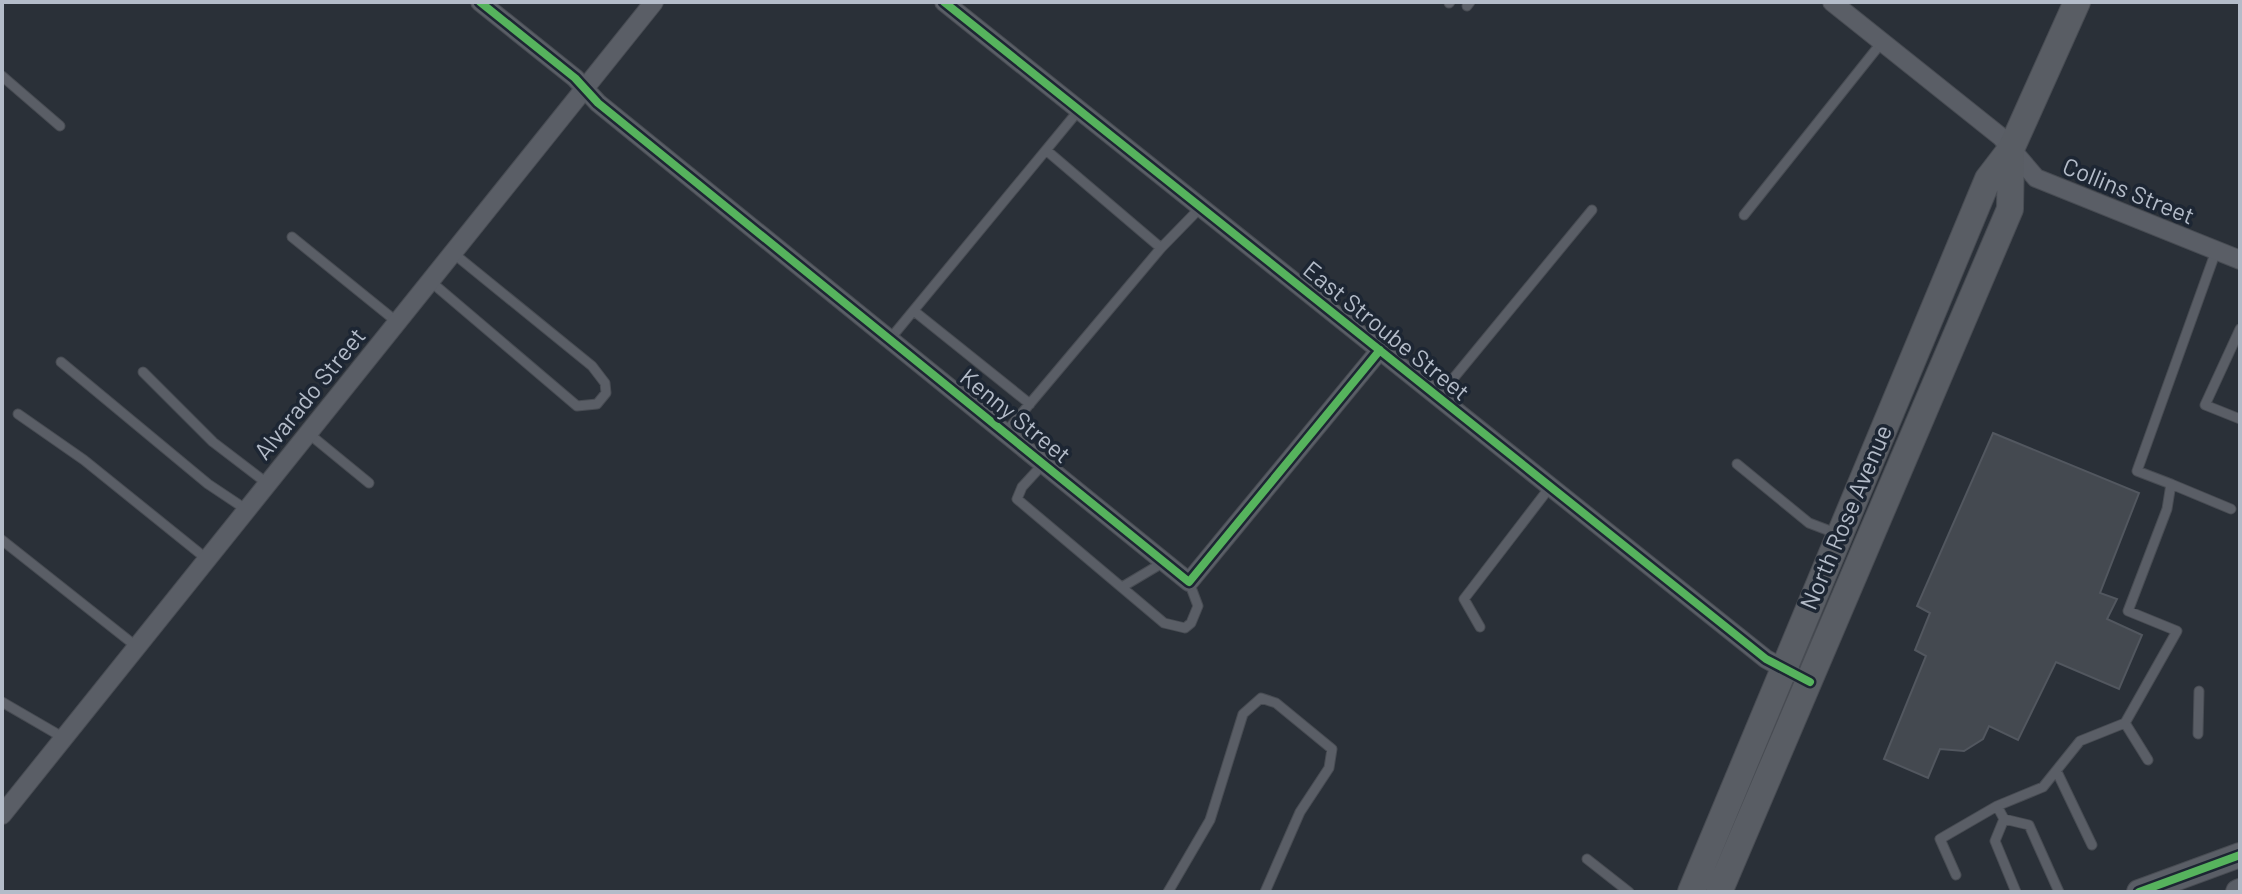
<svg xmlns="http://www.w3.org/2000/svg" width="2242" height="894" viewBox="0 0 2242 894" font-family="Barlow,sans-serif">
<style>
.building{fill:#444950;stroke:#52575f;stroke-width:2}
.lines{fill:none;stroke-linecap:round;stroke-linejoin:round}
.service-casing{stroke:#484c53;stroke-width:11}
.minor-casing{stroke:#484c53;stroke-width:20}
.tertiary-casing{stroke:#484c53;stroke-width:26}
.secondary-casing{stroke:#484c53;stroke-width:28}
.service{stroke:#5a5e66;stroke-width:9}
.minor{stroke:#5a5e66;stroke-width:18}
.tertiary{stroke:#5a5e66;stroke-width:24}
.secondary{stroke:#595d64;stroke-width:26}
.cycleway-casing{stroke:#1d2633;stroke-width:13}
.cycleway{stroke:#56b35d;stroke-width:8}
.labels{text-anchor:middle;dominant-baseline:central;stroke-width:7;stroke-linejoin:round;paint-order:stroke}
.street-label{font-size:24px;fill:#b4bcc9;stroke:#1d2633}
</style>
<rect width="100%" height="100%" fill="#2a3038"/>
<path class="building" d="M1993 433 2139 493 2100 593 2117 599 2107 619 2142 635 2119 689 2056 662 2018 740 1989 726 1983 739 1964 751 1940 749 1928 778 1884 759 1926 656 1915 650 1930 613 1917 606Z"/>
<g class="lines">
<g class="service-casing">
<path id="service" d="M1449 3 1450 2
M1467 6 1470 2
M2 76 60 126
M1046 150 1161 248
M1744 215 1882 42
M292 237 397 322
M430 281 577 406 597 404 606 393 605 383 592 366 453 253
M914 311 1030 404
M2240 329 2205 405 2240 419
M890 339 1079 110
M61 362 208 484 247 510
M143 372 213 442 268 484
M1438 397 1592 210
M18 414 84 460 208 560
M1006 432 1161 248 1201 207
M308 433 369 483
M1044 463 1022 487 1017 499 1164 623 1185 628 1191 623 1198 606 1189 582
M1737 464 1809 523 1838 534
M2171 484 2231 509
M2 540 137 647
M1122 587 1164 562
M1480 627 1464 599 1550 487
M2 702 64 738
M2125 723 2148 760
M2198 734 2199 691
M2058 774 2092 845
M2004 819 1995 841 2016 892
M1587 859 1629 892
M1956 875 1940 839 1997 806
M1168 892 1210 820 1243 714 1261 698 1276 703 1332 749 1329 768 1300 812 1265 892
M2059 892 2029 825 2004 819 1997 806 2043 787 2080 741 2125 723 2177 631 2128 611 2167 509 2171 484 2137 471 2216 251"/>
</g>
<g class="minor-casing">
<path id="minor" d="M480 2 575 78 598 103 1189 582 1380 350
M944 2 1766 659 1792 673
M1832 2 2001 137 2036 178 2240 260
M2 815 654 2"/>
</g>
<g class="tertiary-casing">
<path id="tertiary" d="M2139 892 2240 855
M2238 892 2240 891"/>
</g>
<g class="secondary-casing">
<path id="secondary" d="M1691 892 1988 179 2011 149 2077 2
M1719 892 2010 209 2011 149"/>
</g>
<use href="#service" class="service"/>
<use href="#minor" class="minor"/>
<use href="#tertiary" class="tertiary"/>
<use href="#secondary" class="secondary"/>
<g class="cycleway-casing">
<path id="cycleway" d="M480 2 575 78 598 103 1189 582 1380 350
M944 2 1766 659 1810 682
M2139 892 2240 855"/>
</g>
<use href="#cycleway" class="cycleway"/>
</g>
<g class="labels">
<g class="street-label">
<text transform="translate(2129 190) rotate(22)">Collins Street</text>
<text transform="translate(1387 330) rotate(39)">East Stroube Street</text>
<text transform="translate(309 393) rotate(-51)">Alvarado Street</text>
<text transform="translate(1016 415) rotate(39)">Kenny Street</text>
<text transform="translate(1845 517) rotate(-67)">North Rose Avenue</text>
</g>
</g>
<rect width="2242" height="894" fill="none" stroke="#b4bcc9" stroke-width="8"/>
</svg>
